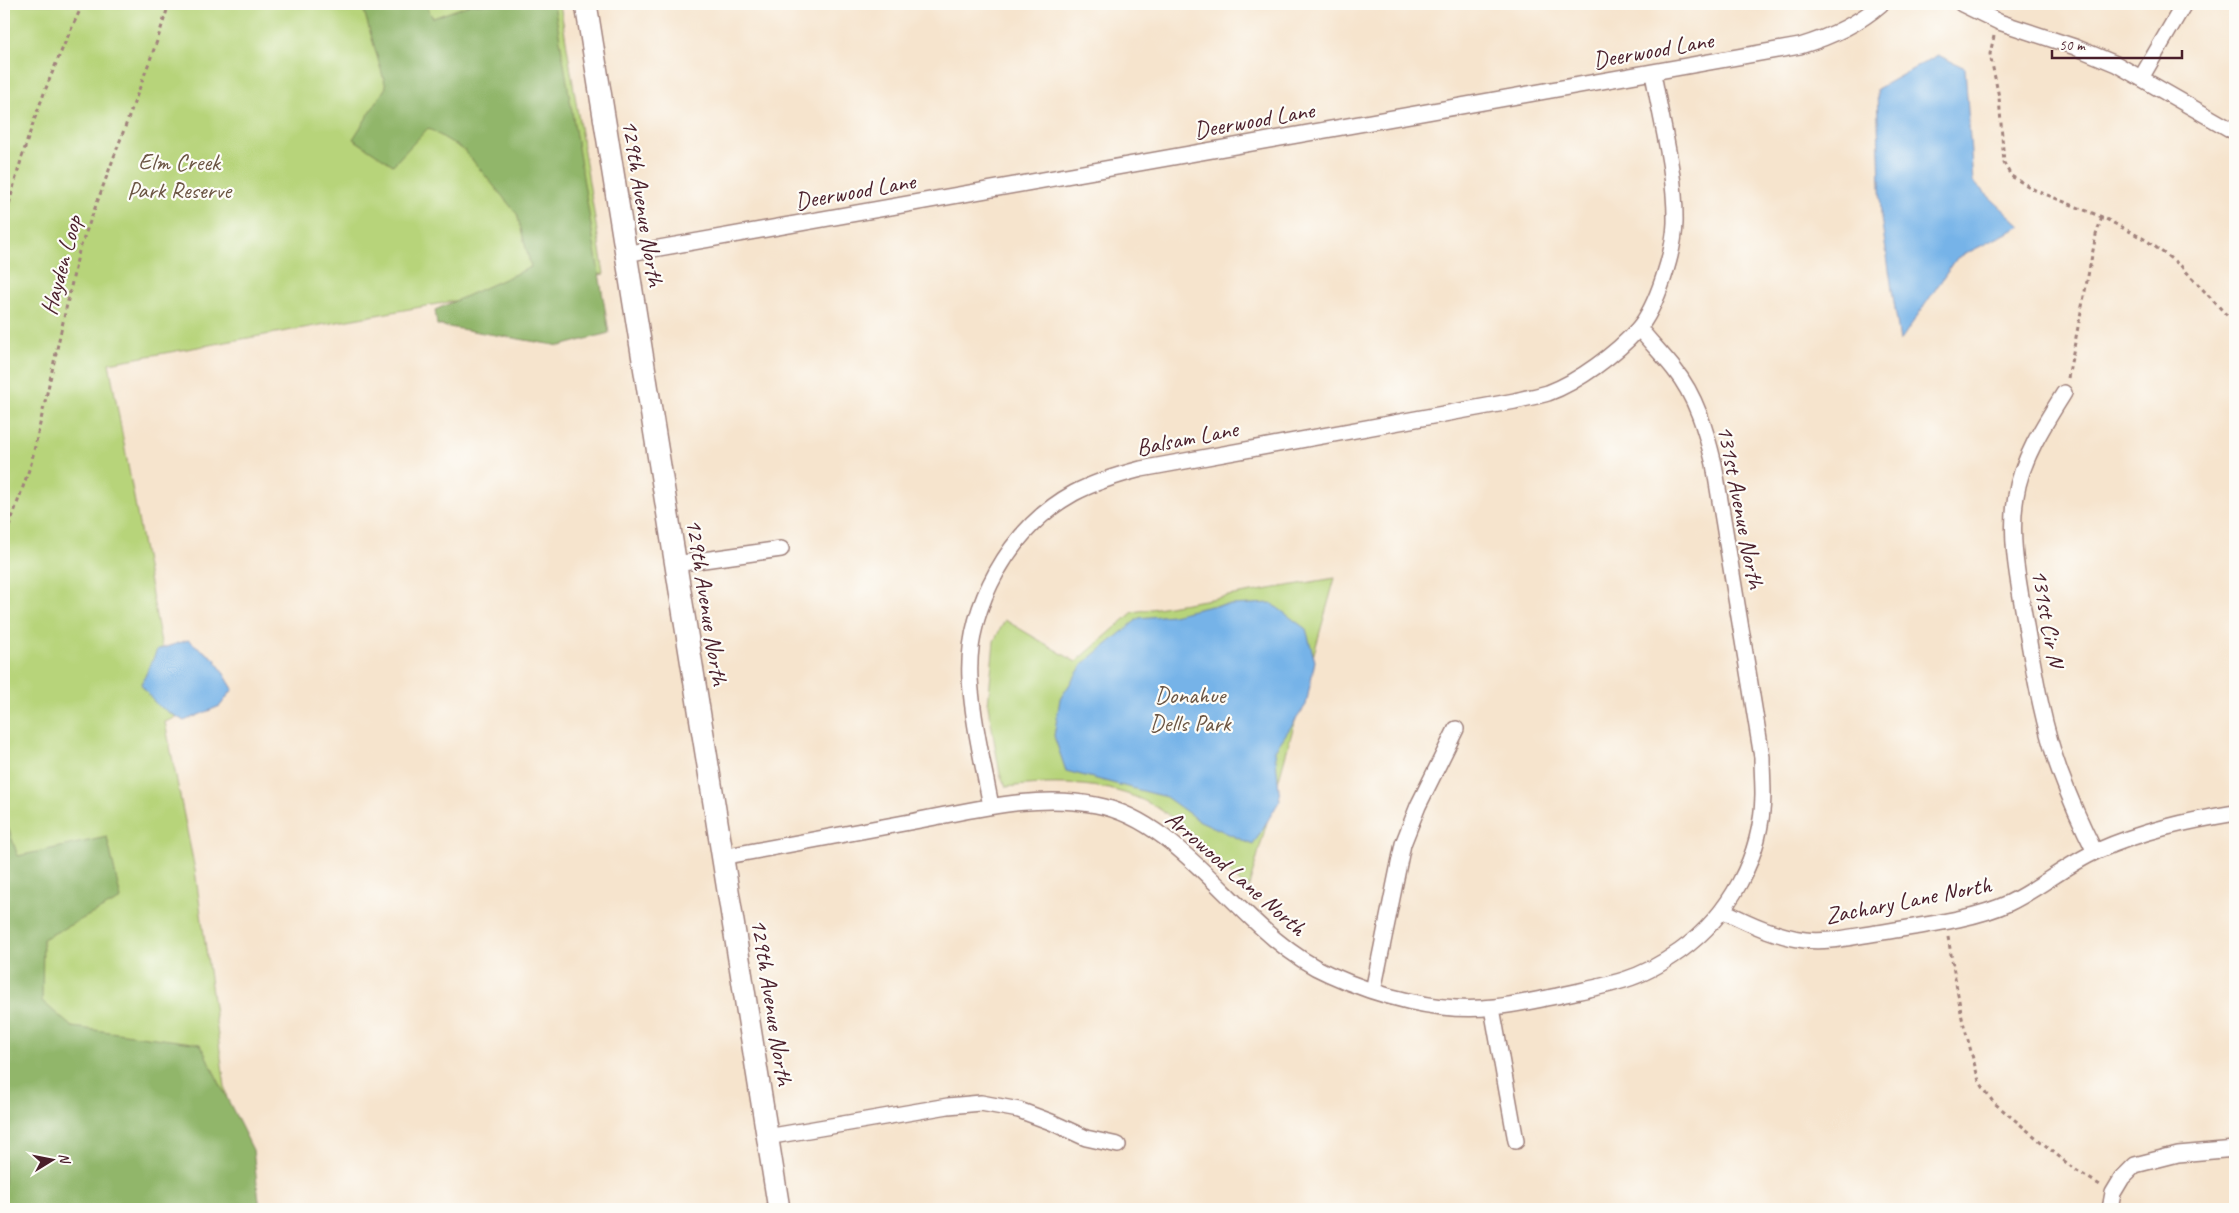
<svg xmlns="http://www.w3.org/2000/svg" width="2239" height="1213" viewBox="0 0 2239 1213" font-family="Caveat,sans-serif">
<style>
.green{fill:#b7d47a;stroke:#807a52}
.forest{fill:#91b66a;stroke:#6e6a4a}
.water{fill:#76b3e8;stroke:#60698a}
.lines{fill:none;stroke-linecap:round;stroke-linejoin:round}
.minor-casing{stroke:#a0827c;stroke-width:18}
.secondary-casing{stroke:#a0827c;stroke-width:24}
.path{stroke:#a0827c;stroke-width:3;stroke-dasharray:4 4;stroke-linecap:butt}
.minor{stroke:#fff;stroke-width:15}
.secondary{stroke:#fff;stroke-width:21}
.labels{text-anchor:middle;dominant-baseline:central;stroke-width:4.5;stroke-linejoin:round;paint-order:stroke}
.street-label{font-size:24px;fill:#4a1f2b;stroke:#fdfcf7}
.park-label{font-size:24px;fill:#6b5543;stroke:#fdfcf7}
</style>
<rect width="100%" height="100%" fill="#fdfcf7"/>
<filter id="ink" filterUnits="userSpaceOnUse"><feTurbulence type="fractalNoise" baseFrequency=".02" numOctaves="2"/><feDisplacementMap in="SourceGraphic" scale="10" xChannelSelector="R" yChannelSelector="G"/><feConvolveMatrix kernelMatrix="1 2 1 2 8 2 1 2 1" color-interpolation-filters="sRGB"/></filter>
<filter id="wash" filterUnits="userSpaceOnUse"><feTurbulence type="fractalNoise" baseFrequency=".0096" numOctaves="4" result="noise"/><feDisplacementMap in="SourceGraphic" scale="20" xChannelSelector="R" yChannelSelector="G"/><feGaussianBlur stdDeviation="1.12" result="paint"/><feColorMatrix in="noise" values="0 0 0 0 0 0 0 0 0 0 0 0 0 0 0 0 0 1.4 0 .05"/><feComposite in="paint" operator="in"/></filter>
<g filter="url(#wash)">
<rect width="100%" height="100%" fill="#f6e4cd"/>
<path class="green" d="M4 4H560L604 274 109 363 175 718 165 722 195 870 242 1209H4Z
M1335 578 1248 890C1221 865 1192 830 1161 810 1115 781 1059 781 1006 787L1000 774 988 705 994 641 1005 620 1076 662 1133 612Z"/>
<path class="forest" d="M362 4H425L433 18 472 4H554L609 333 560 346 437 325 435 310 531 267 517 214 464 150 428 128 393 165 353 139 386 87Z
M4 816 18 856 107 837 121 899 43 939 42 1001 72 1027 200 1044 253 1150 260 1209H4Z"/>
<path class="water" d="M1938 55 1965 68 1973 182 2021 226 1957 258 1900 341 1881 218 1877 89Z
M1271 603 1306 629 1315 661 1306 705 1275 750 1280 800 1253 845 1198 820 1166 797 1066 771 1054 736 1060 699 1083 664 1139 618 1172 615 1211 606Z
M188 640 215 659 233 689 220 706 184 721 157 705 141 685 157 650Z"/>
</g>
<g filter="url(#ink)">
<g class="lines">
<g class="minor-casing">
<path id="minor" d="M1962 4 1999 22 2075 47 2116 64 2235 132
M2141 78 2184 4
M625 254 1800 46C1830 37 1857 25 1881 4
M2064 393C2045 423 2021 460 2016 496 2009 538 2018 579 2025 620 2034 671 2042 723 2060 772 2070 799 2082 826 2095 852
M675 564 781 549
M991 806C983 764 973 722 970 679 966 607 1010 528 1074 493 1095 482 1118 475 1141 469L1515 401C1526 398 1538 396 1548 393 1578 382 1617 353 1638 329 1657 307 1674 252 1675 223 1676 173 1661 121 1653 73
M722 857C786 845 850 833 915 821 974 810 1036 793 1096 805 1187 822 1242 936 1329 974 1377 996 1441 1014 1494 1007 1515 1005 1536 1000 1557 996 1579 991 1602 987 1624 980 1644 974 1663 963 1680 951 1730 915 1762 856 1763 795 1763 782 1762 769 1762 757L1714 464C1706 431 1696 396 1674 369 1663 355 1650 342 1639 328
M1724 911C1750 924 1776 936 1805 940 1828 943 1854 936 1877 933 1917 926 1973 920 2009 903 2040 888 2066 865 2097 851 2142 831 2187 821 2235 813
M1373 991 1403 844 1418 806 1456 729
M1492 1008 1516 1141
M767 1137 948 1106 981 1103 1019 1110 1051 1122 1086 1138 1118 1145
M2110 1209 2113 1193 2122 1178 2135 1165 2178 1154 2235 1149"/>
</g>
<g class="secondary-casing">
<path id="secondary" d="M586 4 779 1209"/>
</g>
<path class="path" d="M1994 36 1990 54 1999 97 2004 163 2011 176 2035 190 2102 217 2146 240 2181 266 2235 324
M4 227C20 150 49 74 83 4
M2068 378 2096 235 2102 217
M4 541 31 464 79 251 157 41 169 4
M1948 937 1962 1018 1979 1081 1993 1102 2074 1169 2100 1185"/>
<use href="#minor" class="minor"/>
<use href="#secondary" class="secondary"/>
</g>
</g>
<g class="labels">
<g class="street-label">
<text transform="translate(1653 50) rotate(-10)">Deerwood Lane</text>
<text transform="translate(1254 120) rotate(-10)">Deerwood Lane</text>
<text transform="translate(855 191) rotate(-10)">Deerwood Lane</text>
<text transform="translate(643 203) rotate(81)">129th Avenue North</text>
<text transform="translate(61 265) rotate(-75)">Hayden Loop</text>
<text transform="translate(1187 438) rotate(-11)">Balsam Lane</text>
<text transform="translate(1741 507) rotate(79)">131st Avenue North</text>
<text transform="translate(707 602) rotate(81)">129th Avenue North</text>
<text transform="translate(2048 618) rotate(80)">131st Cir N</text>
<text transform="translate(1236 873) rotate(41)">Arrowood Lane North</text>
<text transform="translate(1908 900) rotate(-11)">Zachary Lane North</text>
<text transform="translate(772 1002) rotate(81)">129th Avenue North</text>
</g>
<g class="park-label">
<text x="179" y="162">Elm Creek<tspan x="179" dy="28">Park Reserve</tspan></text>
<text x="1190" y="695">Donahue<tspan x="1190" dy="28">Dells Park</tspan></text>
</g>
</g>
<rect width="2239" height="1213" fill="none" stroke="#fdfcf7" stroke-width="20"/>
<g transform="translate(52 1160) rotate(80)" stroke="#fdfcf7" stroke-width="4" paint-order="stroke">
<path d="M0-4L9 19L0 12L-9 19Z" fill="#4a1f2b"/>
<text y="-8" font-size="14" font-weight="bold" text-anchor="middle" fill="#4a1f2b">N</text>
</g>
<path d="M2052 50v8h130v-8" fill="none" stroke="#4a1f2b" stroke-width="2.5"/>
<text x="2059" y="50" font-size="15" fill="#4a1f2b" stroke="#fdfcf7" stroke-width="4" paint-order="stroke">50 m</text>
</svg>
